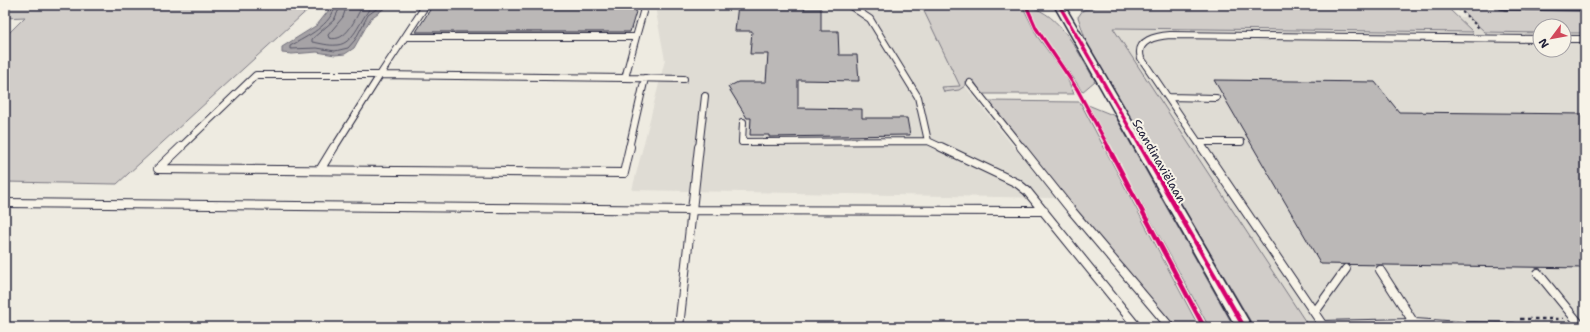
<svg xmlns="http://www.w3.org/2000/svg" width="1590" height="332" viewBox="0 0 1590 332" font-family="'Shantell Sans',sans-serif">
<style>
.built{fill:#dfdcd4;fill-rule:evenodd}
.green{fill:#d1cdc9;stroke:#7a7882}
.water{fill:#a6a3a6;stroke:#716f7b}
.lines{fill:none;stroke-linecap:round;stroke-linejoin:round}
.shore{stroke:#575666;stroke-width:1}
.building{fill:#bbb8b7;stroke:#22223b}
.service-far1-casing{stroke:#22223b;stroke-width:8}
.service-casing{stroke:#22223b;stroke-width:10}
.minor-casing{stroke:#22223b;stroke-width:3}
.tertiary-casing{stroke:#22223b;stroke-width:3}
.path-far1{stroke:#22223b;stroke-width:2;stroke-dasharray:2.5 2.5;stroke-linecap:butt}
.path{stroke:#22223b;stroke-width:2.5;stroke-dasharray:3.5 3.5;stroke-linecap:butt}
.service-far1{stroke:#f7f3e8;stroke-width:6}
.service{stroke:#f7f3e8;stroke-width:8}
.minor{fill:#f7f3e8;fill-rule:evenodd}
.tertiary{fill:#f7f3e8;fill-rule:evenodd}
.cycleway-far1-casing{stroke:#f7f3e8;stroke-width:5.5}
.cycleway-casing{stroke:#f7f3e8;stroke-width:7}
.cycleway-far1{stroke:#d6006c;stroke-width:3.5}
.cycleway{stroke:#d6006c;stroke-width:4.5}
.labels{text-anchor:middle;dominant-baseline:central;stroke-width:4;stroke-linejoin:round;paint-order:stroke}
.street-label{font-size:12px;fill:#22223b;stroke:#f7f3e8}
</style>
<rect width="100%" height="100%" fill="#eeebe1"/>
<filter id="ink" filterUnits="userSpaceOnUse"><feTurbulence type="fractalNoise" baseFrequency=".025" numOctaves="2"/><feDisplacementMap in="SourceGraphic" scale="8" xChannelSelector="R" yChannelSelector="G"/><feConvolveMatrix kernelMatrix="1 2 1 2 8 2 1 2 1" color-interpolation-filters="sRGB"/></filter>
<g filter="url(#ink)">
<path class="built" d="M657 5H904L924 8 961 81 1055 198 632 190 665 60 656 12Z
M1076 16 1585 17V327H1269ZM1540 26H1564V50H1540Z"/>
<path class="green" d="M5 5H313L117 184 5 182V37L25 17 5 18Z
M921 5 1023 7 1037 36 1066 76 1074 94H982L974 81H965V86L959 90 944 92 942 87 960 86Z
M1259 6 1448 8 1473 32 1113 28 1309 327H1254L1087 44 1078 17 1083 10 1098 7Z
M1029 7C1061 13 1080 56 1095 81L1082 92C1067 64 1037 38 1029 7Z
M1459 8 1585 9V33H1564V26H1540V33L1485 32Z
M987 101 1080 102 1199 327H1176L1097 237Z
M1088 105 1115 116 1234 327H1209Z"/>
<path class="water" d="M333 5H389L371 18 354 48 345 54 335 55 317 52 292 54 282 53V47L317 25Z"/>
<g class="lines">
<path class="shore" d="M336 5C330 26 308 36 290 46V49L317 48 335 51 348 48 355 40 368 15 382 5
M341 5 334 20 312 39V42C320 43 328 46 337 45 355 44 361 16 373 5
M347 5 343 17 328 35 329 38C347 43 355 18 363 5"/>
</g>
<path class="building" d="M433 5H638L630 32H416Z
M738 5H804V9H821V31H838L839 55H857L859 81 798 80V108L862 109V118H907L910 135 769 137V135H750L751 118H747L728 87 738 82H766L768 54H750L752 31H735Z
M1214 80 1375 82 1399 112 1585 114V268L1321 264Z"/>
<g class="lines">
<g class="service-far1-casing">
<path id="service-far1" d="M426 5 405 37H636L625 78 684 79
M849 5 870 19 918 97 928 141 943 148
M405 37 380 75 625 78
M636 37 645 5
M1564 39H1585
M970 83 1022 148
M1168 97 1216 98
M743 122 742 142 928 141
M1198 142H1241
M180 148 256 75H380
M334 148 380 75
M629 148 645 78
M699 148 705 96
M1202 148 1141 58C1135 40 1157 36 1170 35L1540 39"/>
</g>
<g class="service-casing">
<path id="service" d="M181 147 158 169 624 173 630 147
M941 147 1017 183 1027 191 1137 327
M1021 147 1072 211 1170 327
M1202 147 1324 327
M320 170 334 147
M5 203 692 210 1044 211
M1380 270 1414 323
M1538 273 1582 327
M1315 312 1346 269
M1323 325 1414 323 1462 326
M679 327 699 147
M1463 327 1462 326 1513 327"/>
</g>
<g class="minor-casing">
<path id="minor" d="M1054 5H1064L1252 327H1236Z"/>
</g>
<g class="tertiary-casing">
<path id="tertiary" d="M1498 5H1585V10L1505 9 1500 8Z"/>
</g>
<path class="path-far1" d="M1455 5 1479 28"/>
<path class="path" d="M1520 319H1563"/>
<use href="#service-far1" class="service-far1"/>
<use href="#service" class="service"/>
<use href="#minor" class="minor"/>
<use href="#tertiary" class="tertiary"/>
<g class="cycleway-far1-casing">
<path id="cycleway-far1" d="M1026 5 1036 28 1077 89 1109 148
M1059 5 1141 148
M1505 5 1585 6"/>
</g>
<g class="cycleway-casing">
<path id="cycleway" d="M1108 147 1204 327
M1141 147 1244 327"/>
</g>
<use href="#cycleway-far1" class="cycleway-far1"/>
<use href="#cycleway" class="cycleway"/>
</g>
</g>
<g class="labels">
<g class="street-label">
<text transform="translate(1159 161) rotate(60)">Scandinaviëlaan</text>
</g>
</g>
<rect width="1590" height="332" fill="none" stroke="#f7f3e8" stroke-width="20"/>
<rect x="10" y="10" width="1570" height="312" fill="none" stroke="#22223b" stroke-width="1.5" filter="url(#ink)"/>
<g transform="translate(1552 38) rotate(238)"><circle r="19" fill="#f7f3e8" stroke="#a29fa3"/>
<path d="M0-3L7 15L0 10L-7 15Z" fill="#d1495b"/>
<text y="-6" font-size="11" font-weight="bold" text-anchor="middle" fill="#22223b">N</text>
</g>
</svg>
